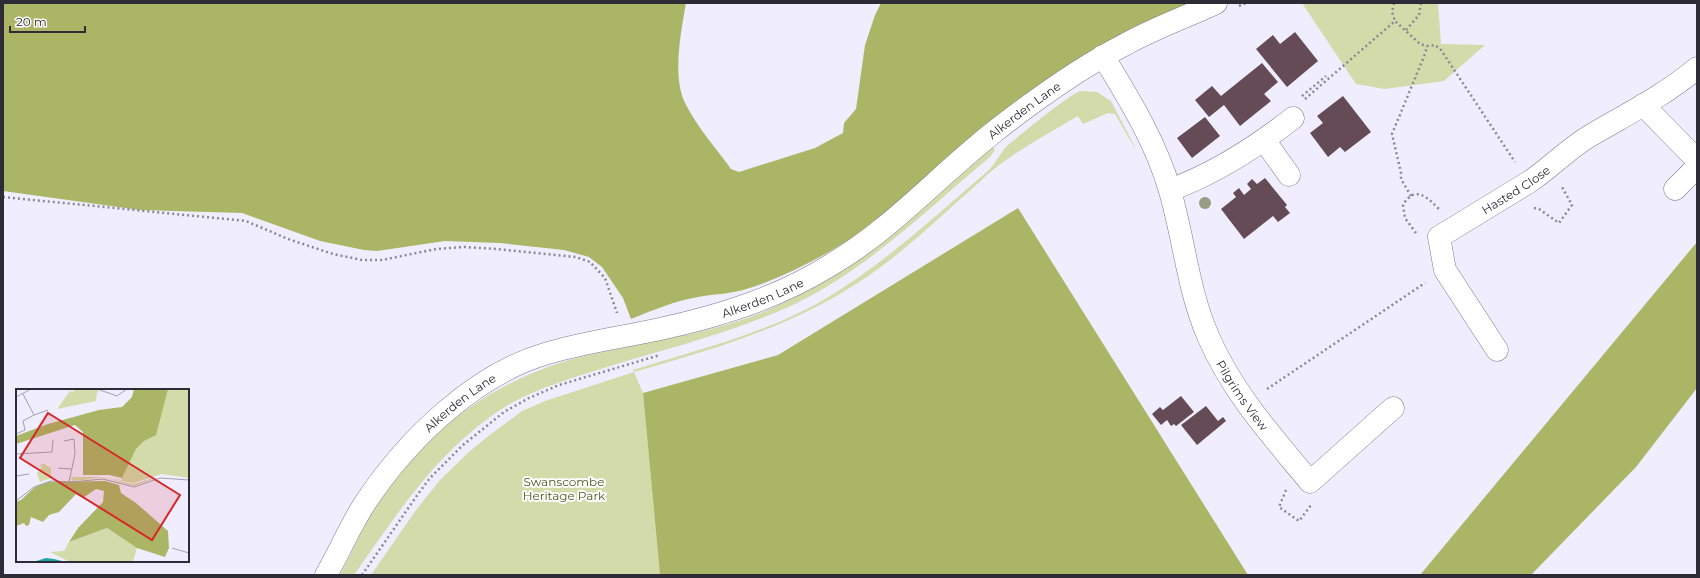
<svg xmlns="http://www.w3.org/2000/svg" width="1700" height="578" viewBox="0 0 1700 578" font-family="Montserrat,sans-serif">
<style>
.green{fill:#d2dba9}
.forest{fill:#aab666}
.building{fill:#644b56}
.lines{fill:none;stroke-linecap:round;stroke-linejoin:round}
.minor-casing{stroke:#7f7a93;stroke-width:23}
.path{stroke:#8a8895;stroke-width:2.5;stroke-dasharray:2 3;stroke-linecap:butt}
.minor{stroke:#fff;stroke-width:22}
.tree{fill:#999c83}
.labels{text-anchor:middle;dominant-baseline:central;stroke-width:4;stroke-linejoin:round;paint-order:stroke}
.street-label{font-size:12px;fill:#2d2b35;stroke:#fdfdfd}
.park-label{font-size:12px;fill:#51591e;stroke:#fdfdfd}
.inset-road{fill:none;stroke:#a29fae;stroke-width:1}
.view{fill:#d62828;fill-opacity:0.15;stroke:#d62828;stroke-width:2}
.inset-edge{fill:none;stroke:#2d2b35;stroke-width:2}
</style>
<rect width="100%" height="100%" fill="#f0edfe"/>
<path class="green" d="M1302 3H1438L1441 44 1485 45 1444 81 1385 89 1356 84Z
M1081 91 1097 92 1111 101 1135 147H1134L1115 114 1108 113 1083 124 1078 116C1051 132 1023 147 998 166 989 172 981 181 973 188 935 221 899 257 856 284 788 328 711 350 634 372L643 393 660 575H371L416 510 440 480 470 451 491 434 522 411 545 401 634 372 633 370C691 352 751 337 805 310 874 274 929 221 988 171 995 164 999 155 1006 147 1016 138 1071 93 1081 91Z
M993 147 995 150 990 157C926 210 868 269 793 305 734 332 669 348 607 367 573 378 539 387 508 405 440 447 399 511 354 575H340C353 551 363 526 378 503 424 428 504 374 589 355 650 341 712 334 770 309 855 272 924 206 993 147Z"/>
<path class="forest" d="M3 3H686C681 32 672 76 685 103 697 127 716 148 731 169L739 172 815 148 843 133 844 123 856 109 865 45 875 15 881 3H1191L864 231C825 255 787 277 743 290 729 294 713 294 698 297 675 301 653 310 631 319L623 298 602 267 589 257 564 250 500 243 445 241 377 251 364 250 320 241 242 213 140 210 3 191Z
M1018 208 1248 575H660L643 393 778 355Z
M1697 242V388L1636 467 1531 575H1420Z"/>
<path class="building" d="M1295 32 1318 61 1287 87 1256 49 1273 35 1280 44Z
M1262 63 1278 82 1264 94 1271 101 1240 126 1224 105 1209 117 1195 100 1212 86 1221 96Z
M1343 96 1371 132 1345 152 1340 147 1328 157 1310 133 1323 123 1317 116Z
M1205 117 1220 136 1192 158 1177 138Z
M1265 178 1287 205 1285 207 1290 213 1278 222 1273 216 1244 239 1221 209 1236 197 1233 193 1239 188 1244 195 1251 189 1247 184 1252 179 1257 184Z
M1181 396 1194 412 1176 426 1174 424 1171 426 1167 420 1161 425 1152 414 1160 407 1163 410Z
M1206 406 1218 421 1223 417 1226 421 1197 445 1181 425Z"/>
<g class="lines">
<g class="minor-casing">
<g id="minor">
<path id="s1" d="M1103 56C1129 99 1156 142 1170 191 1184 239 1188 290 1208 336 1232 392 1272 436 1310 482L1393 408"/>
<path d="M1643 105 1697 160"/>
<path d="M1264 140 1289 175"/>
<path d="M1675 189 1697 167"/>
<path d="M1170 190C1216 173 1255 148 1293 118"/>
<path id="s2" d="M1497 350 1445 270 1439 237 1529 182C1550 168 1567 150 1588 137 1625 115 1664 96 1697 68"/>
<path id="s3" d="M326 575C340 551 350 526 365 503 406 441 474 374 548 353 585 342 623 337 660 329 720 316 777 298 829 266 891 230 938 176 994 132 1036 99 1079 68 1126 44 1155 28 1186 17 1216 3"/>
</g>
</g>
<path class="path" d="M1394 3 1392 12 1395 21
M1239 6 1246 3
M1406 30 1419 15 1421 3
M1302 96 1326 76
M1305 99 1395 21 1420 44 1427 46 1435 45 1441 50 1515 162
M1411 196 1401 179V173L1392 134 1425 54 1427 46
M3 197 246 221 288 239 333 254 362 260H382L436 249 464 247 497 249 576 257 590 262 605 278 617 313
M1534 208 1539 209 1559 223 1572 205 1562 187
M1416 233 1405 218 1403 205C1415 184 1428 198 1440 210
M1267 389 1425 283
M1286 490 1279 507 1299 521 1311 505
M362 575 418 494 430 478 463 445 504 412 529 398 559 385 660 355"/>
<use href="#minor" class="minor"/>
</g>
<circle class="tree" cx="1205" cy="203" r="6"/>
<g class="labels">
<g class="street-label">
<text stroke="none"><textPath href="#s3" startOffset="869">Alkerden Lane</textPath></text>
<text stroke="none"><textPath href="#s2" startOffset="219">Hasted Close</textPath></text>
<text stroke="none"><textPath href="#s3" startOffset="545">Alkerden Lane</textPath></text>
<text stroke="none"><textPath href="#s1" startOffset="370">Pilgrims View</textPath></text>
<text stroke="none"><textPath href="#s3" startOffset="221">Alkerden Lane</textPath></text>
</g>
<g class="park-label">
<text x="564" y="481">Swanscombe<tspan x="564" dy="14">Heritage Park</tspan></text>
</g>
</g>
<g transform="translate(16 389)">
<rect width="173" height="173" fill="#f0edfe"/>
<path d="M59 0H80L84 4 81 3 80 12 41 20 54 2 57 3ZM149 0H173V89L146 85 117 94 87 88 67 91 90 89 117 95 142 88 118 97 89 89 57 92 56 91 55 88H85L105 91 120 60 128 52ZM28 75 35 79V89L24 93 21 84 26 78 23 76ZM91 139 121 159 117 173H54L34 163 48 162 53 153Z" fill="#d2dba9"/>
<path d="M118 0H152L140 46 128 52 120 60 106 89 93 86H67V43L59 36 0 55V47L32 35 83 21 106 18 116 8ZM89 92 103 96 105 104 120 114 152 142 153 159 149 168 121 159 91 139 53 153 62 139 87 113 88 102 80 100 67 109 60 105 43 123 33 126 27 133 15 128 13 136 10 137 8 134 0 137V113L5 111 19 98 31 93Z" fill="#aab666"/>
<path d="M30 169 38 170 50 173H17Z" fill="#20a5a7"/>
<path class="inset-road" d="M81 0 101 7 111 0M7 5 18 26 32 21M0 8 15 0M0 45 9 41 7 32 18 26M48 52 58 50 59 65 53 93M0 65 36 63 37 51M42 79 55 80M0 87 13 85M0 112 18 98 35 92 56 93 87 90 118 98 144 89 173 91M156 159 173 164"/>
<path class="view" d="M32 24 164 106 136 151 4 69Z"/>
<rect width="173" height="173" class="inset-edge"/>
</g>
<rect width="1700" height="578" fill="none" stroke="#2d2b35" stroke-width="8"/>
<path d="M10 26v6h75v-6" fill="none" stroke="#2d2b35" stroke-width="2"/>
<text x="16" y="26" font-size="12" fill="#2d2b35" stroke="#fdfdfd" stroke-width="3" paint-order="stroke">20 m</text>
</svg>
